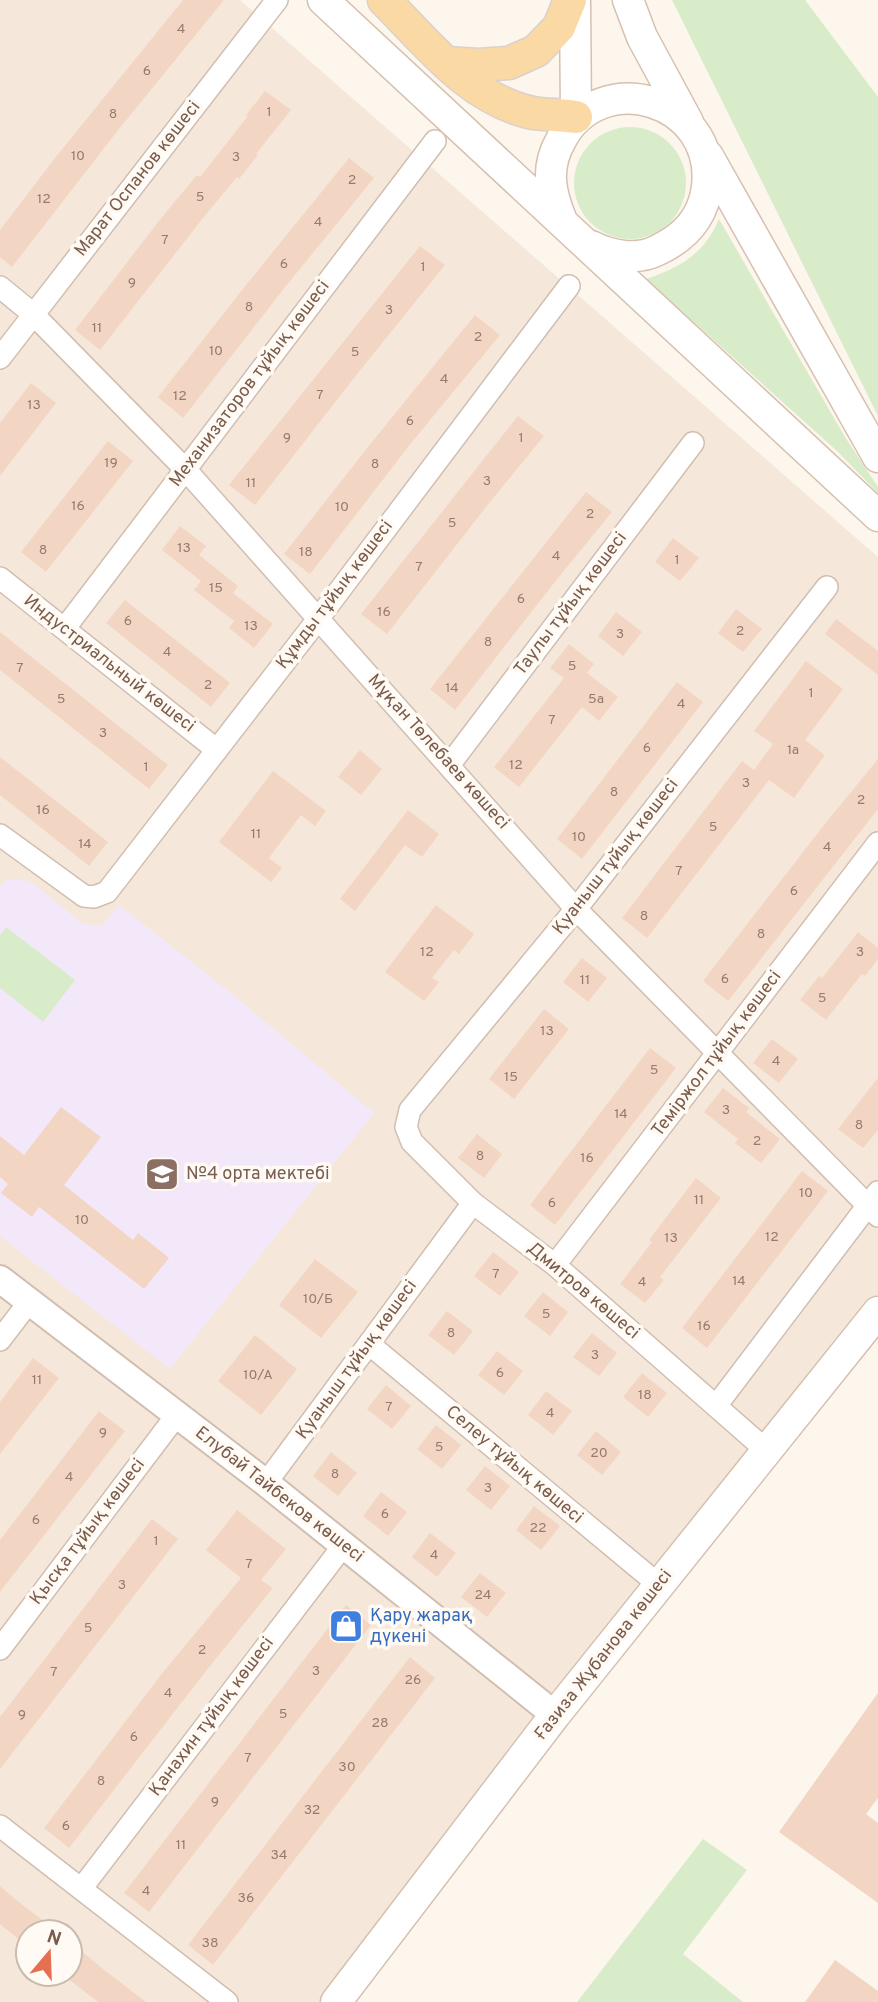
<svg xmlns="http://www.w3.org/2000/svg" width="878" height="2002" viewBox="0 0 878 2002" font-family="Overpass,sans-serif">
<style>
.residential{fill:#f5e8da;fill-rule:evenodd}
.education{fill:#f3e8fa}
.green{fill:#d8ecc9}
.building{fill:#f3d5c3}
.lines{fill:none;stroke-linecap:round;stroke-linejoin:round}
.minor-casing{stroke:#d1beb0;stroke-width:24}
.tertiary-casing{stroke:#d1beb0;stroke-width:30}
.secondary-casing{stroke:#d6c0b0;stroke-width:33}
.primary-casing{stroke:#dad1cd;stroke-width:35}
.minor{stroke:#fff;stroke-width:21}
.tertiary{stroke:#fff;stroke-width:26}
.secondary{stroke:#fff;stroke-width:30}
.primary{stroke:#fbd9a5;stroke-width:32}
.labels{text-anchor:middle;dominant-baseline:central;stroke-width:7;stroke-linejoin:round;paint-order:stroke}
.number-label{font-size:14px;fill:#987a6a}
.street-label{font-size:18px;fill:#7a5c4d;stroke:#fffaf3}
.education-label{font-size:18px;fill:#785e54;stroke:#fffaf3;text-anchor:start}
.shop-label{font-size:18px;fill:#366cbe;stroke:#fffaf3;text-anchor:start}
</style>
<rect width="100%" height="100%" fill="#fdf6ec"/>
<path class="residential" d="M0 0H240L878 557V1312L336 2002H0ZM28 1932H70V1974H28Z"/>
<path class="education" d="M6 879 30 881 83 924 103 925 119 905 231 993 374 1113 170 1369 0 1236V887Z"/>
<path class="green" d="M672 0H805L878 97V416Z
M574 183a56 56 0 1 1 112 0a56 56 0 1 1-112 0Z
M719 219 845 437 878 487V493L838 452 646 279C681 267 704 254 719 219Z
M6 927 75 980 43 1022 0 988V935Z
M703 1839 747 1870 683 1954 743 2002H577Z"/>
<path class="building" d="M183 0H224L115 134 12 267 0 257V230L55 158Z
M265 91 291 110 256 154 258 155 239 179 237 177 203 218 100 350 75 330 162 217 197 175 200 177 248 116 246 115Z
M349 158 374 178 286 286 183 418 158 397 246 285Z
M420 246 445 265 358 373 255 505 229 485Z
M475 315 500 335 412 442 310 574 284 554 372 442Z
M31 383 56 403 0 476V423Z
M518 416 544 436 490 502 387 634 361 614Z
M108 441 133 461 46 572 21 552Z
M586 492 612 512 558 578 455 710 430 689Z
M180 526 206 546 199 555 238 586 233 593 273 624 254 648 229 628 234 621 194 590 201 581 162 550Z
M673 538 699 558 680 581 655 562Z
M125 600 230 683 211 707 106 623Z
M736 609 762 629 743 652 718 633Z
M616 612 642 632 623 656 598 636Z
M836 619 878 651V675L825 634Z
M0 632 168 765 149 789 0 670Z
M569 644 594 664 587 673 618 697 599 721 582 707 519 787 494 767 564 678 550 668Z
M806 661 843 689 805 740 825 755 794 798 769 780 647 938 622 918 742 761 754 770 773 744 754 731Z
M677 682 703 702 582 859 557 839Z
M360 750 382 769 361 795 338 777Z
M0 757 108 842 89 866 0 795Z
M878 759V809L728 1001 703 981 824 825Z
M273 771 326 811 315 826 301 815 269 858 282 868 271 882 219 842Z
M408 810 439 834 422 857 405 845 355 911 340 899Z
M436 905 474 934 459 954 454 950 432 978 439 982 424 1001 385 972Z
M858 932 878 948V959L865 976 862 974 826 1020 800 1000 819 976 822 978Z
M582 958 607 978 588 1002 563 982Z
M544 1009 569 1029 514 1099 489 1079Z
M772 1039 798 1059 779 1083 753 1063Z
M650 1048 676 1068 555 1225 530 1205Z
M878 1078V1130L863 1148 838 1129Z
M723 1088 749 1108 746 1112 780 1139 761 1163 735 1143 738 1139 704 1112Z
M61 1107 101 1137 64 1185 133 1240 138 1233 169 1258 144 1289 39 1207 32 1217 1 1193 8 1184 0 1177V1136L24 1155Z
M477 1134 502 1154 484 1178 458 1158Z
M802 1171 828 1191 707 1348 682 1328Z
M696 1178 721 1198 660 1277 664 1280 645 1303 620 1284 652 1242 649 1240Z
M493 1252 519 1272 500 1296 474 1276Z
M315 1259 358 1292 321 1338 279 1305Z
M543 1292 568 1312 550 1336 524 1316Z
M447 1311 473 1331 454 1355 428 1335Z
M592 1333 617 1353 599 1376 573 1357Z
M255 1335 297 1369 261 1415 218 1381Z
M497 1351 523 1371 504 1395 478 1375Z
M33 1358 59 1378 0 1454V1402Z
M642 1373 667 1393 648 1417 623 1397Z
M386 1385 411 1406 392 1429 367 1409Z
M546 1391 572 1411 553 1435 528 1415Z
M99 1411 125 1431 0 1592V1540Z
M436 1425 461 1445 442 1469 417 1449Z
M596 1431 621 1452 602 1475 577 1455Z
M331 1452 357 1473 338 1496 313 1476Z
M485 1466 510 1486 491 1510 466 1490Z
M381 1492 407 1512 388 1536 363 1516Z
M534 1506 560 1526 541 1550 516 1530Z
M237 1510 286 1549 261 1580 273 1588 206 1671 69 1848 44 1828 164 1671 241 1578 206 1550Z
M152 1519 178 1539 0 1769V1717Z
M430 1533 456 1553 437 1577 412 1557Z
M480 1573 506 1593 487 1617 461 1597Z
M346 1605 371 1625 149 1912 124 1893Z
M410 1657 435 1678 213 1965 188 1945Z
M878 1693V1798L866 1814 878 1823V1903L779 1832Z
M0 1886 20 1903 58 1932H28V1947L0 1924Z
M78 1948 103 1969 146 2002H98L62 1974H70V1958Z
M835 1960 878 1991V2002H805Z"/>
<g class="lines">
<g class="minor-casing">
<path id="minor" d="M0 287 33 314 185 469 576 909 878 1216
M0 358 277 0
M0 578 217 750
M65 628 435 141
M450 764 693 443
M0 835 84 896 94 897 107 892 318 619 569 286
M555 1265 878 843
M0 1340 29 1302
M369 1344 659 1585
M716 1406 878 1192
M766 1450 555 1265 473 1203 412 1142 406 1127 410 1110 576 909 827 587
M266 1483 473 1203
M0 1649 176 1416
M0 1826 227 2002
M81 1889 343 1546"/>
</g>
<g class="tertiary-casing">
<path id="tertiary" d="M0 1279 266 1483 555 1715"/>
</g>
<g class="secondary-casing">
<path id="secondary" d="M323 0 878 516
M575 0 576 117
M628 0 642 37 688 122
M708 156 878 457
M562 221C550 192 545 168 561 140 600 65 717 99 707 187 703 218 685 237 658 250 637 261 611 256 591 246
M336 2002 555 1715 878 1312"/>
</g>
<g class="primary-casing">
<path id="primary" d="M384 0C427 43 470 100 533 113 547 115 562 115 576 117
M446 63 478 65 509 63 536 51 559 27 570 0"/>
</g>
<use href="#minor" class="minor"/>
<use href="#tertiary" class="tertiary"/>
<use href="#secondary" class="secondary"/>
<use href="#primary" class="primary"/>
</g>
<defs>
<g id="school-square" transform="scale(1.75)"><rect x="-9" y="-9" width="18" height="18" rx="4" fill="#8d6e63" stroke="#fffaf3"/><path d="M0-5L7-2L0 1L-7-2ZM-4 1L0 2.5L4 1V4Q0 6-4 4Z" fill="#fff"/></g>
<g id="shop-square" transform="scale(1.75)"><rect x="-9" y="-9" width="18" height="18" rx="4" fill="#3f7fe0" stroke="#fffaf3"/><path d="M-5-2.5h2.3a2.7 3.5 0 0 1 5.4 0H5L5.5 6h-11ZM-1.5-2.5h3a1.5 2.3 0 0 0-3 0Z" fill="#fff"/></g>
</defs>
<g fill-rule="evenodd">
<use href="#school-square" x="162" y="1174"/>
<use href="#shop-square" x="346" y="1626"/>
</g>
<g class="labels">
<g class="number-label">
<text x="181" y="29">4</text>
<text x="147" y="71">6</text>
<text x="269" y="112">1</text>
<text x="113" y="114">8</text>
<text x="78" y="156">10</text>
<text x="236" y="157">3</text>
<text x="352" y="180">2</text>
<text x="200" y="197">5</text>
<text x="44" y="199">12</text>
<text x="318" y="222">4</text>
<text x="165" y="240">7</text>
<text x="284" y="264">6</text>
<text x="423" y="267">1</text>
<text x="132" y="283">9</text>
<text x="249" y="307">8</text>
<text x="389" y="310">3</text>
<text x="97" y="328">11</text>
<text x="478" y="337">2</text>
<text x="216" y="351">10</text>
<text x="355" y="352">5</text>
<text x="444" y="379">4</text>
<text x="320" y="395">7</text>
<text x="180" y="396">12</text>
<text x="34" y="405">13</text>
<text x="410" y="421">6</text>
<text x="287" y="438">9</text>
<text x="521" y="438">1</text>
<text x="111" y="463">19</text>
<text x="375" y="464">8</text>
<text x="487" y="481">3</text>
<text x="251" y="483">11</text>
<text x="78" y="506">16</text>
<text x="342" y="507">10</text>
<text x="590" y="514">2</text>
<text x="452" y="523">5</text>
<text x="184" y="548">13</text>
<text x="43" y="550">8</text>
<text x="306" y="552">18</text>
<text x="556" y="556">4</text>
<text x="677" y="560">1</text>
<text x="419" y="567">7</text>
<text x="216" y="588">15</text>
<text x="521" y="599">6</text>
<text x="384" y="612">16</text>
<text x="128" y="621">6</text>
<text x="251" y="626">13</text>
<text x="740" y="631">2</text>
<text x="620" y="634">3</text>
<text x="488" y="642">8</text>
<text x="167" y="652">4</text>
<text x="572" y="666">5</text>
<text x="20" y="668">7</text>
<text x="208" y="685">2</text>
<text x="452" y="688">14</text>
<text x="811" y="693">1</text>
<text x="61" y="699">5</text>
<text x="596" y="699">5а</text>
<text x="681" y="704">4</text>
<text x="552" y="720">7</text>
<text x="103" y="733">3</text>
<text x="647" y="748">6</text>
<text x="793" y="750">1а</text>
<text x="516" y="765">12</text>
<text x="146" y="767">1</text>
<text x="746" y="783">3</text>
<text x="614" y="792">8</text>
<text x="861" y="800">2</text>
<text x="43" y="810">16</text>
<text x="713" y="827">5</text>
<text x="256" y="834">11</text>
<text x="579" y="837">10</text>
<text x="85" y="844">14</text>
<text x="827" y="847">4</text>
<text x="679" y="871">7</text>
<text x="794" y="891">6</text>
<text x="644" y="916">8</text>
<text x="761" y="934">8</text>
<text x="427" y="952">12</text>
<text x="860" y="952">3</text>
<text x="725" y="979">6</text>
<text x="585" y="980">11</text>
<text x="822" y="998">5</text>
<text x="547" y="1031">13</text>
<text x="776" y="1061">4</text>
<text x="654" y="1070">5</text>
<text x="511" y="1077">15</text>
<text x="726" y="1110">3</text>
<text x="621" y="1114">14</text>
<text x="859" y="1125">8</text>
<text x="757" y="1141">2</text>
<text x="480" y="1156">8</text>
<text x="587" y="1158">16</text>
<text x="806" y="1193">10</text>
<text x="699" y="1200">11</text>
<text x="552" y="1203">6</text>
<text x="82" y="1220">10</text>
<text x="772" y="1237">12</text>
<text x="671" y="1238">13</text>
<text x="496" y="1274">7</text>
<text x="739" y="1281">14</text>
<text x="642" y="1282">4</text>
<text x="318" y="1299">10/Б</text>
<text x="546" y="1314">5</text>
<text x="704" y="1326">16</text>
<text x="451" y="1333">8</text>
<text x="595" y="1355">3</text>
<text x="500" y="1373">6</text>
<text x="258" y="1375">10/А</text>
<text x="37" y="1380">11</text>
<text x="645" y="1395">18</text>
<text x="389" y="1407">7</text>
<text x="550" y="1413">4</text>
<text x="103" y="1433">9</text>
<text x="439" y="1447">5</text>
<text x="599" y="1453">20</text>
<text x="335" y="1474">8</text>
<text x="69" y="1477">4</text>
<text x="488" y="1488">3</text>
<text x="385" y="1514">6</text>
<text x="36" y="1520">6</text>
<text x="538" y="1528">22</text>
<text x="156" y="1541">1</text>
<text x="434" y="1555">4</text>
<text x="249" y="1564">7</text>
<text x="122" y="1585">3</text>
<text x="483" y="1595">24</text>
<text x="88" y="1628">5</text>
<text x="202" y="1650">2</text>
<text x="316" y="1671">3</text>
<text x="54" y="1672">7</text>
<text x="413" y="1680">26</text>
<text x="168" y="1693">4</text>
<text x="283" y="1714">5</text>
<text x="22" y="1715">9</text>
<text x="380" y="1723">28</text>
<text x="134" y="1737">6</text>
<text x="248" y="1758">7</text>
<text x="347" y="1767">30</text>
<text x="101" y="1781">8</text>
<text x="215" y="1802">9</text>
<text x="312" y="1810">32</text>
<text x="66" y="1826">6</text>
<text x="181" y="1845">11</text>
<text x="279" y="1855">34</text>
<text x="146" y="1891">4</text>
<text x="246" y="1898">36</text>
<text x="210" y="1943">38</text>
</g>
<g class="street-label">
<text transform="translate(138 179) rotate(-52)">Марат Оспанов көшесі</text>
<text transform="translate(250 384) rotate(-53)">Механизаторов тұйық көшесі</text>
<text transform="translate(335 595) rotate(-53)">Құмды тұйық көшесі</text>
<text transform="translate(571 604) rotate(-53)">Таулы тұйық көшесі</text>
<text transform="translate(109 664) rotate(38)">Индустриальный көшесі</text>
<text transform="translate(438 752) rotate(48)">Мұқан Төлебаев көшесі</text>
<text transform="translate(616 857) rotate(-52)">Қуаныш тұйық көшесі</text>
<text transform="translate(717 1054) rotate(-53)">Теміржол тұйық көшесі</text>
<text transform="translate(583 1291) rotate(40)">Дмитров көшесі</text>
<text transform="translate(357 1360) rotate(-54)">Қуаныш тұйық көшесі</text>
<text transform="translate(514 1465) rotate(40)">Селеу тұйық көшесі</text>
<text transform="translate(279 1495) rotate(38)">Елубай Тайбеков көшесі</text>
<text transform="translate(88 1532) rotate(-53)">Қысқа тұйық көшесі</text>
<text transform="translate(604 1655) rotate(-52)">Ғазиза Жұбанова көшесі</text>
<text transform="translate(212 1717) rotate(-53)">Қанахин тұйық көшесі</text>
</g>
<g class="education-label">
<text x="186" y="1174">№4 орта мектебі</text>
</g>
<g class="shop-label">
<text x="370" y="1616">Қару жарақ<tspan x="370" dy="21">дүкені</tspan></text>
</g>
</g>
<g transform="translate(49 1953) rotate(19)"><circle r="33" fill="#fffaf3" stroke="#cabbb1" stroke-width="2"/>
<path d="M0-5L12 26L0 18L-12 26Z" fill="#e76f51"/>
<text y="-10" font-size="19" font-weight="bold" text-anchor="middle" fill="#7a5c4d">N</text>
</g>
</svg>
